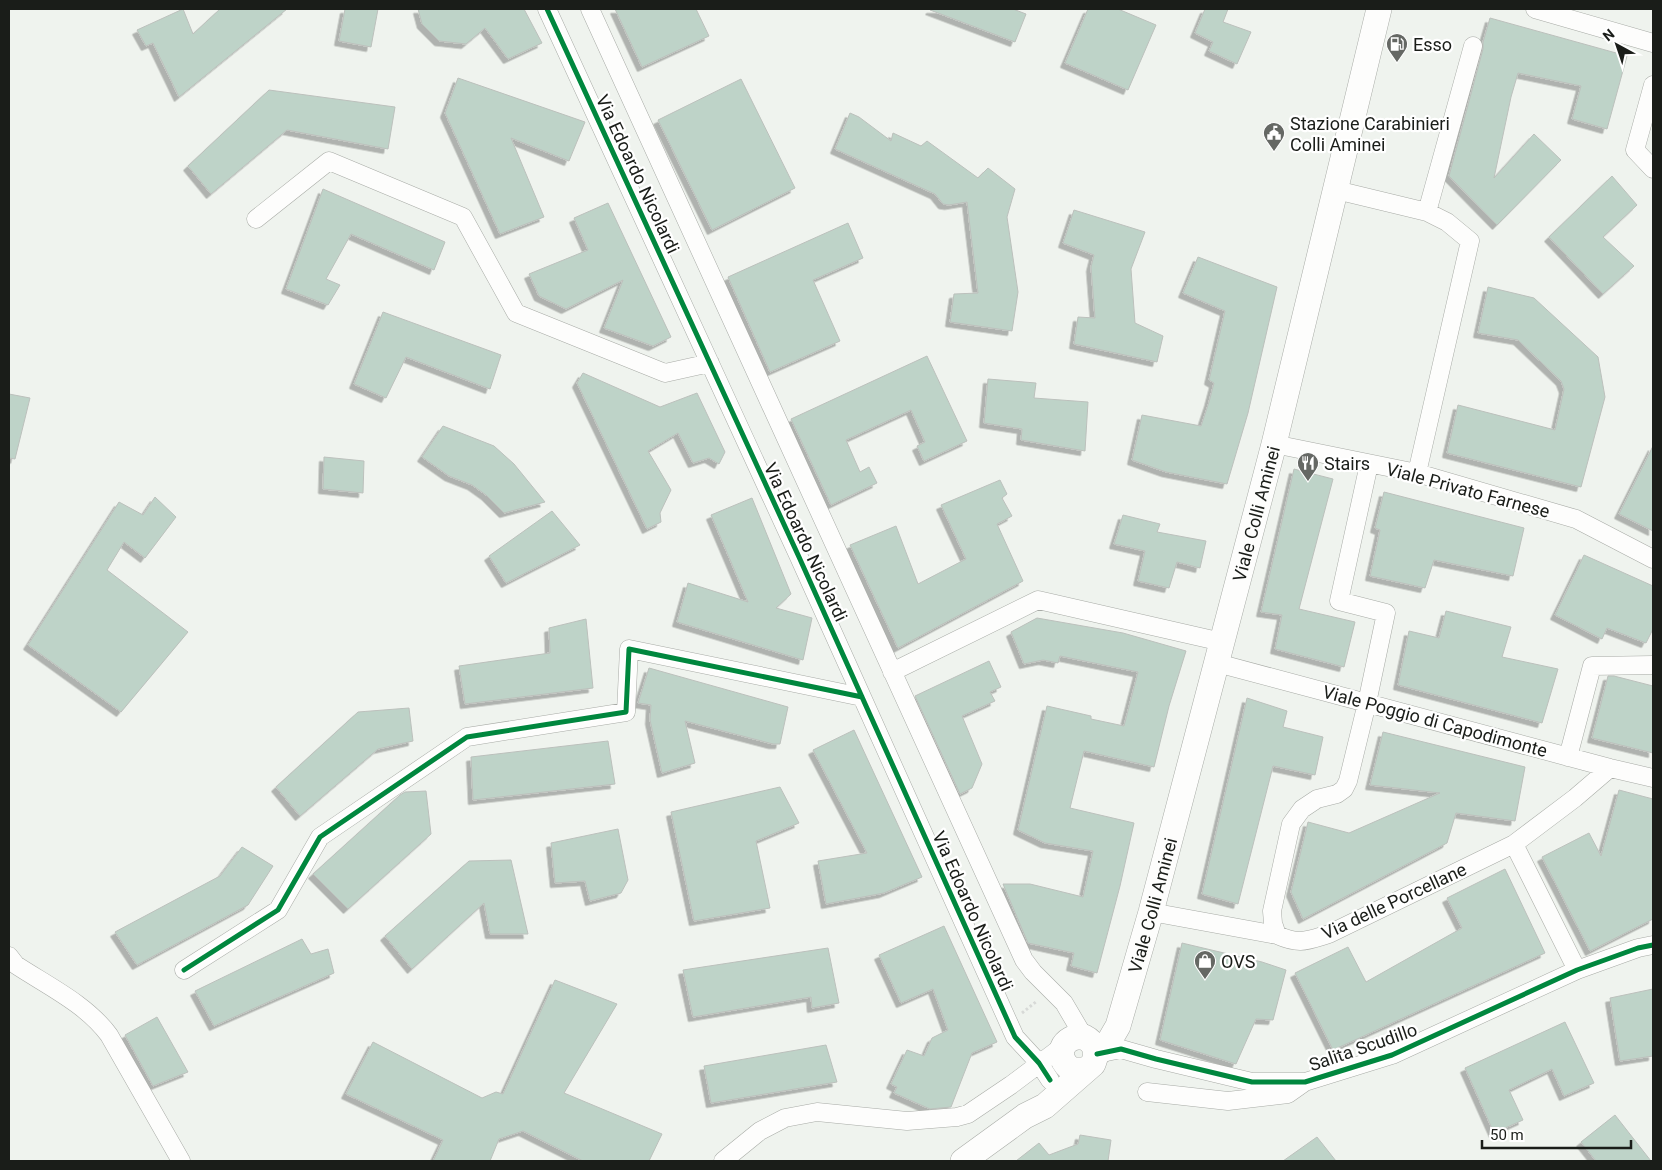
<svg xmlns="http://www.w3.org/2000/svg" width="1662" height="1170" viewBox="0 0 1662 1170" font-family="Roboto,sans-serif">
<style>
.building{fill:#bed3c8;stroke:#bcc0bc;filter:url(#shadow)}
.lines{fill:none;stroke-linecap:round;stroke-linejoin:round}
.street-casing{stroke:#a8aba6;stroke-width:19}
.secondary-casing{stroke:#a8aba6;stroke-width:26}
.path{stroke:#d7d9d7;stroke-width:3;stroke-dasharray:2.5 2.5;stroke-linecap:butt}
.street{stroke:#fdfdfc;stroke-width:18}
.secondary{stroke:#fdfdfc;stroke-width:25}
.cycleway-casing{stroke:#fff;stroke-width:8}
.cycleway{stroke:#00873e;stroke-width:5}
.labels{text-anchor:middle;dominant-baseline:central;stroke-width:4.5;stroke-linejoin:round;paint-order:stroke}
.poi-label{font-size:18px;fill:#1a1d19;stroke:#fff;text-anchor:start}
.street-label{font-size:18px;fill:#1a1d19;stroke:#fff}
</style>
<defs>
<filter id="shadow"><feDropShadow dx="-4.5" dy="4.5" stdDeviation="0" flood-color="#0004"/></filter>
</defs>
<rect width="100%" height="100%" fill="#eff3ee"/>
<path class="building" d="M183 9 193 34 220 9H287L179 97 153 43 146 46 137 30Z
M345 9H378L371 47 339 41Z
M418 9H524L542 43 508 59 485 28 466 44 439 41 422 24Z
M615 9H696L709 36 642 67Z
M931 9H1013L1026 14 1015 42 930 10Z
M1088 9H1118L1156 25 1128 90 1065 63Z
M1205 9H1228L1223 22 1251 32 1237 64 1209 51 1213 42 1195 33Z
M1490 18 1627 56 1607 129 1572 119 1581 86 1518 73 1511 97 1494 178 1534 134 1561 160 1497 225 1449 176 1483 49V42Z
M458 78 585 122 569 161 511 138 544 217 500 234 445 113Z
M741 79 795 188 712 230 658 120Z
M269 90 395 107 388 149 287 130 211 194 188 166Z
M850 113 859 117 891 141 893 133 921 146 927 141 978 178 988 168 1015 189 1007 217 1018 292 1012 331 950 322 954 294 978 293 967 202 949 205 943 204 935 194 835 149Z
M1612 176 1637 205 1603 237 1634 266 1603 294 1549 237Z
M323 189 445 242 434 270 351 234 326 279 340 285 328 305 286 289Z
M608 203 671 337 653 346 604 328 623 280 566 309 539 296 529 274 588 250 574 218Z
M1074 210 1145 232 1131 269 1135 323 1163 336 1157 362 1074 344 1078 317 1095 318 1091 267 1094 255 1063 243Z
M848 223 863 258 813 280 840 341 770 372 728 277Z
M1198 257 1277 287 1248 413 1227 484 1166 472 1132 460 1142 415 1201 426 1209 402 1214 383 1209 380 1225 311 1183 293Z
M1488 287 1534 298 1598 357 1605 397 1581 487 1447 453 1458 405 1555 430 1564 389 1561 381 1518 340 1478 333Z
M383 312 501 355 490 389 406 357 386 398 354 384Z
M927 356 967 441 924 461 917 446 925 442 911 410 846 440 860 472 869 467 877 483 831 505 791 419Z
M583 373 660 407 697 393 725 452 719 464 709 458 693 463 678 433 648 451 671 490 660 513 661 522 647 529 577 383Z
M988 379 1036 383 1034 398 1088 402 1085 451 1021 440 1022 429 984 423Z
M9 394 30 398 15 459 9 458Z
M443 426 494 446 514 464 545 502 504 513 486 495 472 485 449 476 422 457Z
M1653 446V531L1619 514Z
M324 457 364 461 363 493 323 489Z
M1294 469 1333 479 1299 609 1355 622 1344 667 1275 649 1282 615 1261 612Z
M1000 480 1007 494 1002 498 1012 516 997 524 1023 581 898 648 850 545 896 526 918 584 966 559 941 505Z
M1384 492 1524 528 1513 576 1434 560 1425 588 1370 576 1380 530 1375 528Z
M155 497 176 517 145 558 124 542 107 570 188 632 121 712 28 645 119 502 143 515Z
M752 498 791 594 776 608 812 618 803 660 677 622 688 583 748 602 711 515Z
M552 511 580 545 506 583 489 556Z
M1123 515 1160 524 1157 532 1206 541 1200 568 1177 562 1169 588 1138 581 1145 551 1114 544Z
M1584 555 1653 586V629L1646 643 1607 628 1602 639 1555 615Z
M1446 611 1511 627 1502 657 1558 669 1542 723 1398 685 1409 631 1439 638Z
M1037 618 1123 633 1186 651 1169 706 1154 767 1084 751 1070 808 1134 823 1120 886 1097 973 1071 966 1074 953 1028 943 1003 884H1030L1083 897 1093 851 1045 843 1018 830 1047 706 1091 716V719L1124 726 1138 672 1060 656 1058 663 1043 660 1024 664 1011 632Z
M586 619 593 688 465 704 459 666 550 653 549 628Z
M989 661 1001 687 990 692 995 701 962 716 982 764 972 788 960 794 915 696Z
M649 668 788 707 780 744H773L685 721 695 763 662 773 650 720 651 705 638 703Z
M1608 676H1614L1653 686V753L1592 738Z
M1247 698 1287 711 1283 727 1323 737 1315 775 1273 766 1238 904 1202 894Z
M409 708 413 741 378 749 300 816 276 787 358 712Z
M854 730 922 877 884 893 826 904 818 861 867 853 813 750Z
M1383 732 1525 767 1515 821 1456 813 1447 843 1303 919 1291 892 1308 822 1349 833 1440 793 1370 785Z
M608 741 615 784 473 800 471 757Z
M780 787 799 823 756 841 770 908 694 921 671 812Z
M1619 790 1653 799V919L1590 951 1542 857 1589 833 1601 856Z
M426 791 431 834 348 909 313 874 400 795 405 792Z
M618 829 628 880 621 893 590 901 585 881 555 883 551 843Z
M242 847 273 866 248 905 137 965 115 932 220 876Z
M511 860 528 934H490L484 903 412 969 385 936 469 861Z
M1505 869 1545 953 1333 1050 1295 973 1348 947 1366 982 1462 928 1447 898Z
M944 926 997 1042 972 1053 951 1107 930 1109 894 1093 897 1087 891 1084 907 1050 924 1056 932 1038 948 1030 933 989 901 1003 879 955Z
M302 939 311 954 328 949 334 973 214 1026 195 991Z
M1182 943 1262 962 1286 970 1273 1020 1256 1019 1236 1064 1160 1040Z
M828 948 839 1003 812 1008 811 997 693 1017 683 970Z
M555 980 617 1004 564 1093 662 1134 649 1161H583L523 1131 499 1139 490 1161H433L443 1140 346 1094 373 1042 482 1098 496 1092 503 1094Z
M1653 989V1056L1620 1061 1610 998Z
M157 1017 188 1072 153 1086 125 1035Z
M1565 1022 1594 1083 1564 1096 1552 1069 1509 1090 1523 1120 1494 1133 1465 1068Z
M826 1045 837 1082 711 1103 704 1066Z
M1615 1115 1651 1161H1596L1581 1142Z
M1080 1135 1111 1140 1108 1161H1016L1039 1143 1049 1155 1078 1144Z
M1317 1137 1336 1161H1283Z"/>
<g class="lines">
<g class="street-casing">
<path id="street" d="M547 9 799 557 1015 1037 1039 1063 1050 1080
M590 9 1024 960 1033 972 1064 1003 1084 1037
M1535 9 1653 43
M1653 85 1635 150 1653 169
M1336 190 1427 212 1447 222 1470 241 1417 473
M1427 212 1473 46
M256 219 329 161 463 217 516 313 665 373 710 363
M1274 444 1417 473 1576 519 1653 559
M1217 663 1610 768 1653 778
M892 672 1038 600 1222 642
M1568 757 1592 666 1653 665
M1514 844 1577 970
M1151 912 1277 935C1300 945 1306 941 1329 934L1514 844 1575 798 1610 768
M1277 935 1273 923 1272 911 1291 824 1302 809 1317 799 1337 794 1344 789 1348 781 1367 703 1386 613 1339 601 1369 464
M9 956 16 965C48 986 86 1004 109 1035L181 1161
M184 970 278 910 320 837 467 737 626 712 629 649 862 697
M1097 1054 1121 1049 1156 1059 1252 1082H1305L1392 1055 1577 970 1638 948 1653 945
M1147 1092 1228 1101 1288 1094 1305 1082
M723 1161 760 1131 785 1118 817 1112 907 1121 957 1117 968 1114 1011 1085 1063 1046"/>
</g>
<g class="secondary-casing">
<g id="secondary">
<path id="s1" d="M1097 1054 1107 1045 1118 1026 1151 912 1274 444 1379 9"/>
<path d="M963 1161 1025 1116 1045 1106 1093 1064C1098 1052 1096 1043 1084 1037 1062 1035 1053 1057 1072 1070H1086"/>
</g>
</g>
<path class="path" d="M1022 1013 1037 1001"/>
<use href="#street" class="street"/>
<use href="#secondary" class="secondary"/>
<g class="cycleway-casing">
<path id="cycleway" d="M547 9 799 557 1015 1037 1039 1063 1050 1080
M184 970 278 910 320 837 467 737 626 712 629 649 862 697
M1097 1054 1121 1049 1156 1059 1252 1082H1305L1392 1055 1577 970 1638 948 1653 945"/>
</g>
<use href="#cycleway" class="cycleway"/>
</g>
<defs>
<g id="fuel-pin" transform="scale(1.125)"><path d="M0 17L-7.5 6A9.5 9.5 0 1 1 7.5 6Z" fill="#656864" stroke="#fff"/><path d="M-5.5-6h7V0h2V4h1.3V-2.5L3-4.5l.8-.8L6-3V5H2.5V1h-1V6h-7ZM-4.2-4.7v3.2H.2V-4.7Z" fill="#fff"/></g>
<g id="civic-pin" transform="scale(1.125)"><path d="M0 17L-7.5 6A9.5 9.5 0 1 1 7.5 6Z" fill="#656864" stroke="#fff"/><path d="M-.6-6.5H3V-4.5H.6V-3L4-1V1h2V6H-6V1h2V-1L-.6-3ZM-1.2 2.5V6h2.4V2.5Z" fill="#fff"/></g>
<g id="restaurant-pin" transform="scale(1.125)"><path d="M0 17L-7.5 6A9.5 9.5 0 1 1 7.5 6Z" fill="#656864" stroke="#fff"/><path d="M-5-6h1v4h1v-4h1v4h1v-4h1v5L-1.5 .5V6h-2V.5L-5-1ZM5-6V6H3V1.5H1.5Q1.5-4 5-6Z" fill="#fff"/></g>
<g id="shop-pin" transform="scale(1.125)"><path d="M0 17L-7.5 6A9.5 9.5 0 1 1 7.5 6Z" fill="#656864" stroke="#fff"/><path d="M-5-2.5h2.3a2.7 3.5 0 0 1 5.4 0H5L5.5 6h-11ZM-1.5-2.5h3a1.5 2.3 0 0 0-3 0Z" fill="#fff"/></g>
</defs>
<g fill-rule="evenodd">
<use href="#fuel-pin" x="1397" y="44"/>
<use href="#civic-pin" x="1274" y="133"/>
<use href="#restaurant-pin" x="1308" y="463"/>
<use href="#shop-pin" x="1205" y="961"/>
</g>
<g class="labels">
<g class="poi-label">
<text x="1413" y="44">Esso</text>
<text x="1290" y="123">Stazione Carabinieri<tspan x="1290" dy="21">Colli Aminei</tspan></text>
<text x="1324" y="463">Stairs</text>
<text x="1221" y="961">OVS</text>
</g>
<g class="street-label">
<text transform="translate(638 174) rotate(65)">Via Edoardo Nicolardi</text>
<text transform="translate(1468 490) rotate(15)">Viale Privato Farnese</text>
<text stroke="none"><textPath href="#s1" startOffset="566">Viale Colli Aminei</textPath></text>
<text transform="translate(806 542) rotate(65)">Via Edoardo Nicolardi</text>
<text transform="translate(1435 721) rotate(15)">Viale Poggio di Capodimonte</text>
<text transform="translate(1394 901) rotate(-25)">Via delle Porcellane</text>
<text stroke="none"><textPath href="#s1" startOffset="161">Viale Colli Aminei</textPath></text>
<text transform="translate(973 911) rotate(66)">Via Edoardo Nicolardi</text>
<text transform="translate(1363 1047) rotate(-19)">Salita Scudillo</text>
</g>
</g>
<rect width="1662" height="1170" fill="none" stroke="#1a1d19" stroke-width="20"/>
<g transform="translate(1617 45) rotate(320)" stroke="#ffffff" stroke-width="4" paint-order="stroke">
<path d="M0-4L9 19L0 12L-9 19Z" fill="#1a1d19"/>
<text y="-8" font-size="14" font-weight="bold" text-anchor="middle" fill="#1a1d19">N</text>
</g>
<path d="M1482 1140v8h149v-8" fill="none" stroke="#1a1d19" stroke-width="2.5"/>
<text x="1490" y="1140" font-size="15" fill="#1a1d19" stroke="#ffffff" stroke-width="4" paint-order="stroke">50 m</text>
</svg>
